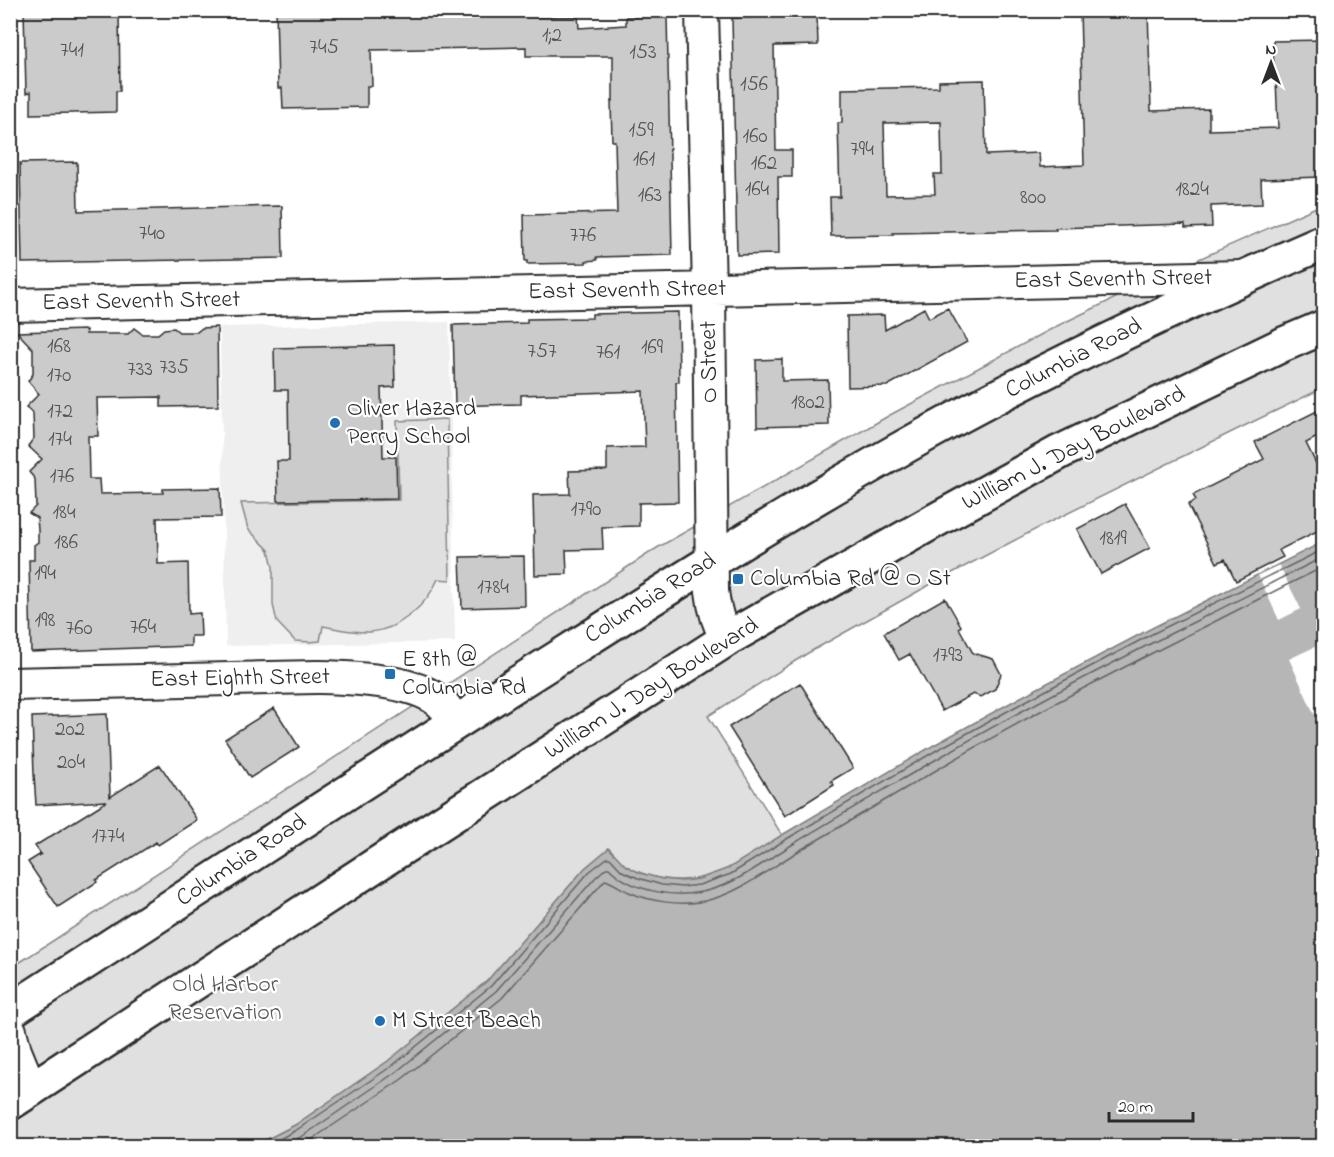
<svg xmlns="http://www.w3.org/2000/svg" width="1334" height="1157" viewBox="0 0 1334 1157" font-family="'Indie Flower',sans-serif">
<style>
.built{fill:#efefef}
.green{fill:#e0e0e0;stroke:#868686;stroke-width:1.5}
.water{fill:#b6b6b6;stroke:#7e7e7e;stroke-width:1.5}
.pier{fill:#fff}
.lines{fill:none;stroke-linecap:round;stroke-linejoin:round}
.shore{stroke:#636363;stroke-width:1.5}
.building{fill:#cbcbcb;stroke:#2b2b2b;stroke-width:1.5;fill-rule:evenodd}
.minor-casing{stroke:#2b2b2b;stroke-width:36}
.major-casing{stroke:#2b2b2b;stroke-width:38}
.minor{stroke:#fff;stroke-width:32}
.major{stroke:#fff;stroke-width:33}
.poi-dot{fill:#1f6fb2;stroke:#fff;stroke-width:2}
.labels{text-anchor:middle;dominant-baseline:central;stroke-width:4.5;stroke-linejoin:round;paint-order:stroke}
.number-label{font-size:21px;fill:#535353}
.street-label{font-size:24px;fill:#2b2b2b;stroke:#fff}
.poi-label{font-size:24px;fill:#2b2b2b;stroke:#fff;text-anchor:start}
.park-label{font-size:24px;fill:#585858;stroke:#fff}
</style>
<rect width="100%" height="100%" fill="#fff"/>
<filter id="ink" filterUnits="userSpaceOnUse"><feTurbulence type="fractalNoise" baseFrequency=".0167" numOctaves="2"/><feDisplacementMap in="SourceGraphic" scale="12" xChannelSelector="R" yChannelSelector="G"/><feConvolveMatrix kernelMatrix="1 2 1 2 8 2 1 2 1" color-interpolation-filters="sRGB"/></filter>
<g filter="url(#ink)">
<path class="built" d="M449 322 455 642 226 646 220 327Z"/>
<path class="green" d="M1323 204V388L1242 427 1042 526 933 583 808 653 708 716 782 835C740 863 704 891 650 876 642 873 632 870 625 865 619 861 614 853 609 848L585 868 487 981 388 1061 295 1125 254 1146H11V968L657 548 890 415 1059 325 1174 270Z
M447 419 450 580 438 579C427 605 399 630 370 632 354 633 339 629 323 626L320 641 310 642 295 641 277 622 273 605V567L269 550 248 529 241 503 399 500 397 421Z"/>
<path class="water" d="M1323 542V1146H254L295 1125 388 1061 487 981 585 868 609 848 625 865 640 873 662 879 682 881 699 879 729 868 782 835 934 745 1021 697 1152 628Z"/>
<path class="pier" d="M1279 565 1301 609 1279 620 1258 575Z
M1323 643V733L1289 659Z"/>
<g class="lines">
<path class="shore" d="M267 1146 298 1129 392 1066 491 986 589 872 607 858H610L622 871 638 878 662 885 682 887 699 885 731 874 785 840 937 750 1024 702 1154 633 1324 549
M282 1146 303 1136 396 1072 496 991 595 878 606 868H609C631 891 672 898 702 892 735 885 761 864 790 846 840 815 891 786 942 756 1028 706 1117 660 1206 616 1245 597 1284 576 1324 557
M302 1146 402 1079 502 998 605 880C613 882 621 889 629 892 651 902 681 906 705 901 740 893 766 871 797 852 846 823 896 794 945 765 1031 714 1120 669 1210 624 1248 605 1285 585 1324 567"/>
</g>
<path class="building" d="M24 10H119L120 91H116V112L31 114V92L26 93Z
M276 10H506V17L578 16 579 28 626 25V17L667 16 672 255 597 257V260L586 261V263L527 264V261H525L524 215 617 213 615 141H612L611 101H613V56H526V47L371 50 372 86H367V107L283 109 282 88H278Z
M1080 10H1148L1151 111 1209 109V130L1278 128 1276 79H1274L1273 41 1323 40 1322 83 1323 147H1320L1321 177 1261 179 1262 204 1211 206 1212 227 1185 228V224L1055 228 1056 230 893 233V235L831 236 830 197H840L838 123H842V89L939 87V81L984 80 986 155 1039 153 1040 167 1084 165ZM941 122 942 174H934L935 194 886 195 884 123Z
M817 16 818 45 774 46 776 150H792V177H778L779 254 737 255 732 18Z
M77 162 78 211 282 206 283 258 22 263 20 163Z
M924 308 929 318 948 308 967 342 887 386 848 387 847 316 884 315 885 330Z
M678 312 679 382H676L678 502 639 503V526L602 527 603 549 566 550 567 574 535 575 533 495 570 494 569 471 607 470V448L645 447 643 391 521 395V404L455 406 453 325 527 323V319L592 318V314Z
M217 327 218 406 161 407V397L97 398 98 436H88L89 479H99L100 494 163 493V489L220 488 221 517 157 518 158 564 188 563 189 614 200 613 201 636H191V646L31 652 29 560H34V545L38 542V530L37 518 29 513 36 506 35 479 29 472 42 459 28 446 34 438 33 413 26 407 39 394 28 381 33 374V349L17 332 86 330V334H128L134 328 142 334H158L164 329 174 328 179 332H197L202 328Z
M394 345 395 387 381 388 383 457H396L397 499 278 501 277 461H289L288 390H275L274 348Z
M782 359V381L828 380 829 425 757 427 756 360Z
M1323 408V434L1306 443 1323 478V528L1279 550 1283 557 1236 581 1225 559 1217 563 1188 505 1196 500 1193 495 1264 459 1255 442Z
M1125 504 1150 548 1101 574 1077 529Z
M524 556 525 606 462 608 460 557Z
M945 598 961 626 959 628 973 653 993 659 1001 674 995 689 981 697 973 694 942 711 910 654 899 660 884 633Z
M800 683 853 768 831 781 834 785 785 816 729 727Z
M274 708 299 747 250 778 225 739Z
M107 714 110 797 160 765 197 820 158 845 156 842 96 880 97 882 58 907 28 862 41 854 35 846 107 801 36 805 34 774 32 717Z"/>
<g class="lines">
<g class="minor-casing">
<path id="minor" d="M702 10 709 289 712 591C714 609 718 624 727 639
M10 305 1243 277
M10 684 316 677C350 678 421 679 445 707 449 712 451 718 454 723
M10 1031 15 1051 31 1090"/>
</g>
<g class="major-casing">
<path id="major" d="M10 1011C195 892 378 771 564 654 676 583 788 512 904 447 1040 370 1181 304 1324 242
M10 1103 374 866 727 639 936 520 1060 452 1284 344 1324 327"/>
</g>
<use href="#minor" class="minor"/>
<use href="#major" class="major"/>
</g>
</g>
<g class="poi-dot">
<circle cx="335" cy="423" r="6"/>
<rect x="732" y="573" width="12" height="12" rx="3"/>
<rect x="384" y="668" width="12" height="12" rx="3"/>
<circle cx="380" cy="1021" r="6"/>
</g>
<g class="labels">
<g class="number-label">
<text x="552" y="36">1;2</text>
<text x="324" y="48">745</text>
<text x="72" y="51">741</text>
<text x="643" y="53">153</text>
<text x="754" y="85">156</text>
<text x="641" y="131">159</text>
<text x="755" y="137">160</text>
<text x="862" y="150">794</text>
<text x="644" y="160">161</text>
<text x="764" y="164">162</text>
<text x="757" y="190">164</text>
<text x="1192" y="190">1824</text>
<text x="650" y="196">163</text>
<text x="1033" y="198">800</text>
<text x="152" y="234">740</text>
<text x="583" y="236">776</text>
<text x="59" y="347">168</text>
<text x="652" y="348">169</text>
<text x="542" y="352">757</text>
<text x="608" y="353">761</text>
<text x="174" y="368">735</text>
<text x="140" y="370">733</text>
<text x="59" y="376">170</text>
<text x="808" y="403">1802</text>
<text x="60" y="412">172</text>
<text x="60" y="440">174</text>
<text x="62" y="477">176</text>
<text x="586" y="510">1790</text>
<text x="64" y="513">184</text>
<text x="1113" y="539">1819</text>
<text x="66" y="543">186</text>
<text x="45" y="574">194</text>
<text x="493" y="588">1784</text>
<text x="45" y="621">198</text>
<text x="143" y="628">764</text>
<text x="79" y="629">760</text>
<text x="948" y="656">1793</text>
<text x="70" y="730">202</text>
<text x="71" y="763">204</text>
<text x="108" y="837">1774</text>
</g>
<g class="street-label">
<text transform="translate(1113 280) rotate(-1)">East Seventh Street</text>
<text transform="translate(627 291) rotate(-1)">East Seventh Street</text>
<text transform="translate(141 302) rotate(-1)">East Seventh Street</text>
<text transform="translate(1074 359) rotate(-27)">Columbia Road</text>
<text transform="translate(710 362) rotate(-91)">O Street</text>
<text transform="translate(1074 449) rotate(-27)">William J. Day Boulevard</text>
<text transform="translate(651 599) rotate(-32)">Columbia Road</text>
<text transform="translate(240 679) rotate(-1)">East Eighth Street</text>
<text transform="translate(652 689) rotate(-32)">William J. Day Boulevard</text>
<text transform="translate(242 861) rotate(-33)">Columbia Road</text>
</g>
<g class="poi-label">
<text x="347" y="409">Oliver Hazard<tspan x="347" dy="28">Perry School</tspan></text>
<text x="750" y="579">Columbia Rd @ O St</text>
<text x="402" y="660">E 8th @<tspan x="402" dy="28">Columbia Rd</tspan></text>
<text x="392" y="1021">M Street Beach</text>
</g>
<g class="park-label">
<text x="225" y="985">Old Harbor<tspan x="225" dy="28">Reservation</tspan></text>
</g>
</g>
<rect width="1334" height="1157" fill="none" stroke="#fff" stroke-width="36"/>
<rect x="18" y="18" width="1298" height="1121" fill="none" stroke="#2b2b2b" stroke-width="2" filter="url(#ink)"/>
<g transform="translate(1271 63)" stroke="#ffffff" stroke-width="4.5" paint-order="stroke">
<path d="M0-4.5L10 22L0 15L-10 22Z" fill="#2b2b2b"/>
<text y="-9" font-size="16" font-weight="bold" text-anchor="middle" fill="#2b2b2b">N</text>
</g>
<path d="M1109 1112v9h84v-9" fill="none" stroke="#2b2b2b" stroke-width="3"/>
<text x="1118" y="1112" font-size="18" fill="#2b2b2b" stroke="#ffffff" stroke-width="4.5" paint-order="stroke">20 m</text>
</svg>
